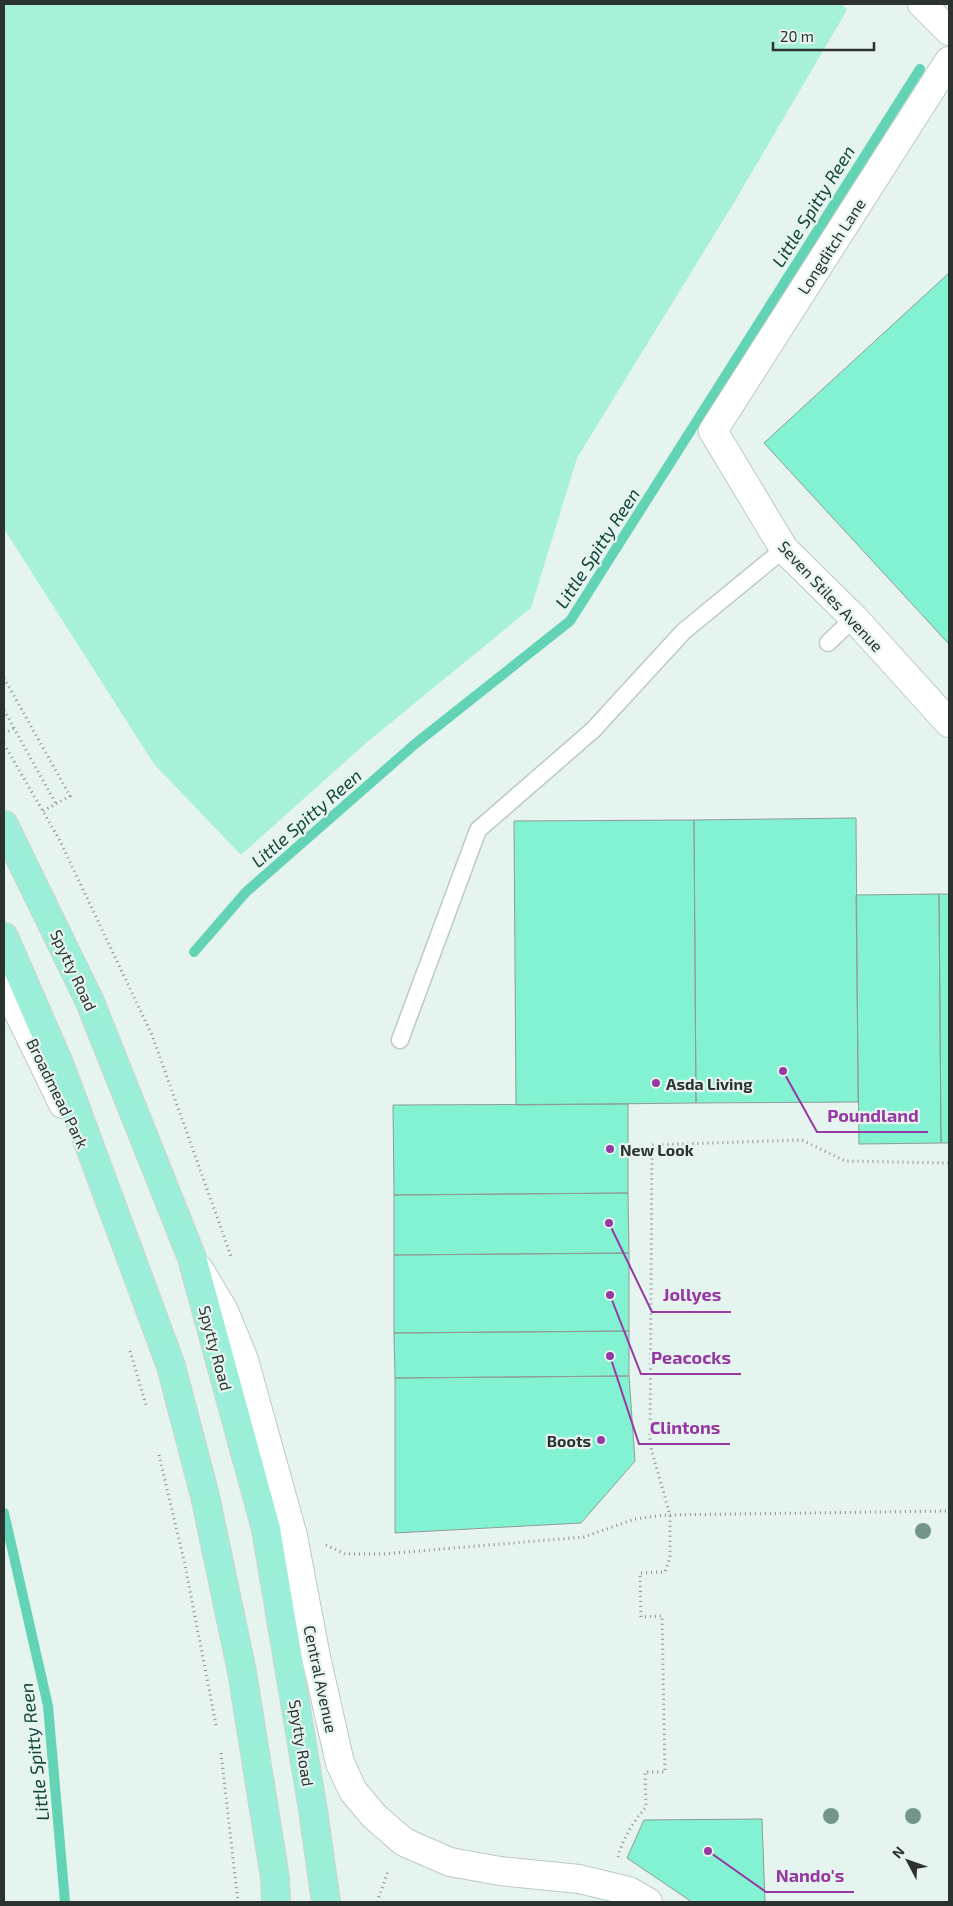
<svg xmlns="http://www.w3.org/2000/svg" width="953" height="1906" viewBox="0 0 953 1906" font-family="'Exo 2',sans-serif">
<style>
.green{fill:#a7f1d9}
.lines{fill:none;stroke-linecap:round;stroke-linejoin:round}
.stream{stroke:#63d3b5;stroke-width:10}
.building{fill:#83f2d2;stroke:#8e9c97}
.lane-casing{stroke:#bbcac4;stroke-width:19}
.street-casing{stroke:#bbcac4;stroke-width:30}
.primary-casing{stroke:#d1d2d1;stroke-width:30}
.path{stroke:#87918e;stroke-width:3;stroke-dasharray:1 4;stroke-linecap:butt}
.lane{stroke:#fff;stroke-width:16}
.street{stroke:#fff;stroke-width:28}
.primary{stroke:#9befd9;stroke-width:28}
.tree{fill:#73958b}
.poi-dot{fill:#9639a2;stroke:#e5f4ef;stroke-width:2}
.labels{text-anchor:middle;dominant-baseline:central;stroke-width:4.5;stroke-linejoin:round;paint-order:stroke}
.street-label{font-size:16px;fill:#2c3230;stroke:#e5f4ef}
.poi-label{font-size:16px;font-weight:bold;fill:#2c3230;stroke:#e5f4ef;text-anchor:start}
.water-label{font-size:18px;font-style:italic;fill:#124438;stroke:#e5f4ef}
.leader{fill:none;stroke:#9639a2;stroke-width:2}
.callout-dot{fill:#9639a2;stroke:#e5f4ef;stroke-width:2}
.callout-label{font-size:18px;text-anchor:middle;font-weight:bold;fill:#9639a2;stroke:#e5f4ef;stroke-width:4.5;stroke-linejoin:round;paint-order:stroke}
</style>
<rect width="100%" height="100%" fill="#e5f4ef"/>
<path class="green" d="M4 4H842L847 10 735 201 577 458 531 608 366 743 241 855 154 764 4 529Z"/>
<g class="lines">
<path class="stream" d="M194 952 246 892 415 744 570 621 920 69
M4 1513 48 1706 65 1902"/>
</g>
<path class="building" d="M949 273V642L948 643 764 443Z
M856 818 858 1102 696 1103 694 820Z
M694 820 696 1103 516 1105 514 821Z
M939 894 941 1143 859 1144 856 895Z
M939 894H949V1143H941Z
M628 1104V1193L394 1195 393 1105Z
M628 1193 629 1253 394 1255V1195Z
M629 1253V1331L394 1333V1255Z
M629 1331V1376L395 1378 394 1333Z
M629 1376 635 1461 581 1523 395 1533V1378Z
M762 1819 765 1902H692L627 1858 644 1820Z"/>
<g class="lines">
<g class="lane-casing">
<path id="lane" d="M828 643 854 618
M400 1040 478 830 593 730 684 631 784 549"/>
</g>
<g class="street-casing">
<path id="street" d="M922 4 949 31
M949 61 713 431 784 549 854 618 949 723
M4 989 12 999 63 1104
M199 1269 224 1311 244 1360 293 1536 316 1657 340 1763 353 1791 374 1816 404 1842 450 1862 500 1871 579 1879 629 1891 648 1902"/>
</g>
<g class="primary-casing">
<path id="primary" d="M4 825 90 1002 192 1258 266 1529 313 1810 326 1902
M4 937 60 1066 171 1366 205 1496 242 1672 275 1878 276 1902"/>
</g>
<path class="path" d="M4 678 70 796 43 811
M4 710 56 804
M4 734 14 728
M4 744 59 839 152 1035 232 1259
M130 1351 146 1405
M159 1455 185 1565 216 1725
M326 1545 345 1554H383L584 1537 635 1519 663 1515 949 1511
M221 1753 238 1902
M618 1857C623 1838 633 1822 646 1807L645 1772H665L662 1616 641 1617 640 1573 665 1572 670 1558V1515L650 1445 652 1145 802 1140 845 1161 949 1163
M377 1902 389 1869"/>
<use href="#lane" class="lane"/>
<use href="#street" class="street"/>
<use href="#primary" class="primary"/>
</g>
<g class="tree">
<circle cx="923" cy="1531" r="8"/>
<circle cx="831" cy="1816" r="8"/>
<circle cx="913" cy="1816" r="8"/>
</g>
<g class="poi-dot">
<circle cx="656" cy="1083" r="5"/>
<circle cx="610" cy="1149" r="5"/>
<circle cx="601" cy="1440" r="5"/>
</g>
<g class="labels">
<g class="street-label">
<text transform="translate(831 246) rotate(-57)">Longditch Lane</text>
<text transform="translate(831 596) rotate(47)">Seven Stiles Avenue</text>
<text transform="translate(74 970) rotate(65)">Spytty Road</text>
<text transform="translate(58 1093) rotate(64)">Broadmead Park</text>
<text transform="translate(216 1348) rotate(75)">Spytty Road</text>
<text transform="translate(321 1679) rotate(78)">Central Avenue</text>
<text transform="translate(302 1743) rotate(81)">Spytty Road</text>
</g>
<g class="poi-label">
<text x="666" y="1083">Asda Living</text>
<text x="620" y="1149">New Look</text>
<text x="591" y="1440" text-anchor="end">Boots</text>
</g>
<g class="water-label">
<text transform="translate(813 206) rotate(-58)">Little Spitty Reen</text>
<text transform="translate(597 548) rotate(-57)">Little Spitty Reen</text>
<text transform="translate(306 818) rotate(-41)">Little Spitty Reen</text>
<text transform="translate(34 1752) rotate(-97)">Little Spitty Reen</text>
</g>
</g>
<path class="leader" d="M783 1071L817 1132H928M609 1223L652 1312H731M610 1295L641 1374H741M610 1356L639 1444H730M708 1851L766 1892H854"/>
<g class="callout-dot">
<circle cx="783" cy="1071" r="5"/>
<circle cx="609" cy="1223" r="5"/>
<circle cx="610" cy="1295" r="5"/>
<circle cx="610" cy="1356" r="5"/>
<circle cx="708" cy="1851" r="5"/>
</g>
<g class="callout-label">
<text x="873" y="1122">Poundland</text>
<text x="692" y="1301">Jollyes</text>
<text x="691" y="1364">Peacocks</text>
<text x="685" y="1434">Clintons</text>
<text x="810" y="1882">Nando's</text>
</g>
<rect width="953" height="1906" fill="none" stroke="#2c3230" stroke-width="10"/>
<g transform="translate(908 1861) rotate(311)" stroke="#e5f4ef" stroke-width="4" paint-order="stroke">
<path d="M0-4L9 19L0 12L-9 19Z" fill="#2c3230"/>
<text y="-8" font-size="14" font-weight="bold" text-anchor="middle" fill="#2c3230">N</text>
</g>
<path d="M773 42v8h101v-8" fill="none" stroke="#2c3230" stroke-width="2.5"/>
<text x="780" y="42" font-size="15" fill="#2c3230" stroke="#e5f4ef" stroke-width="4" paint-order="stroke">20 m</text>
</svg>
